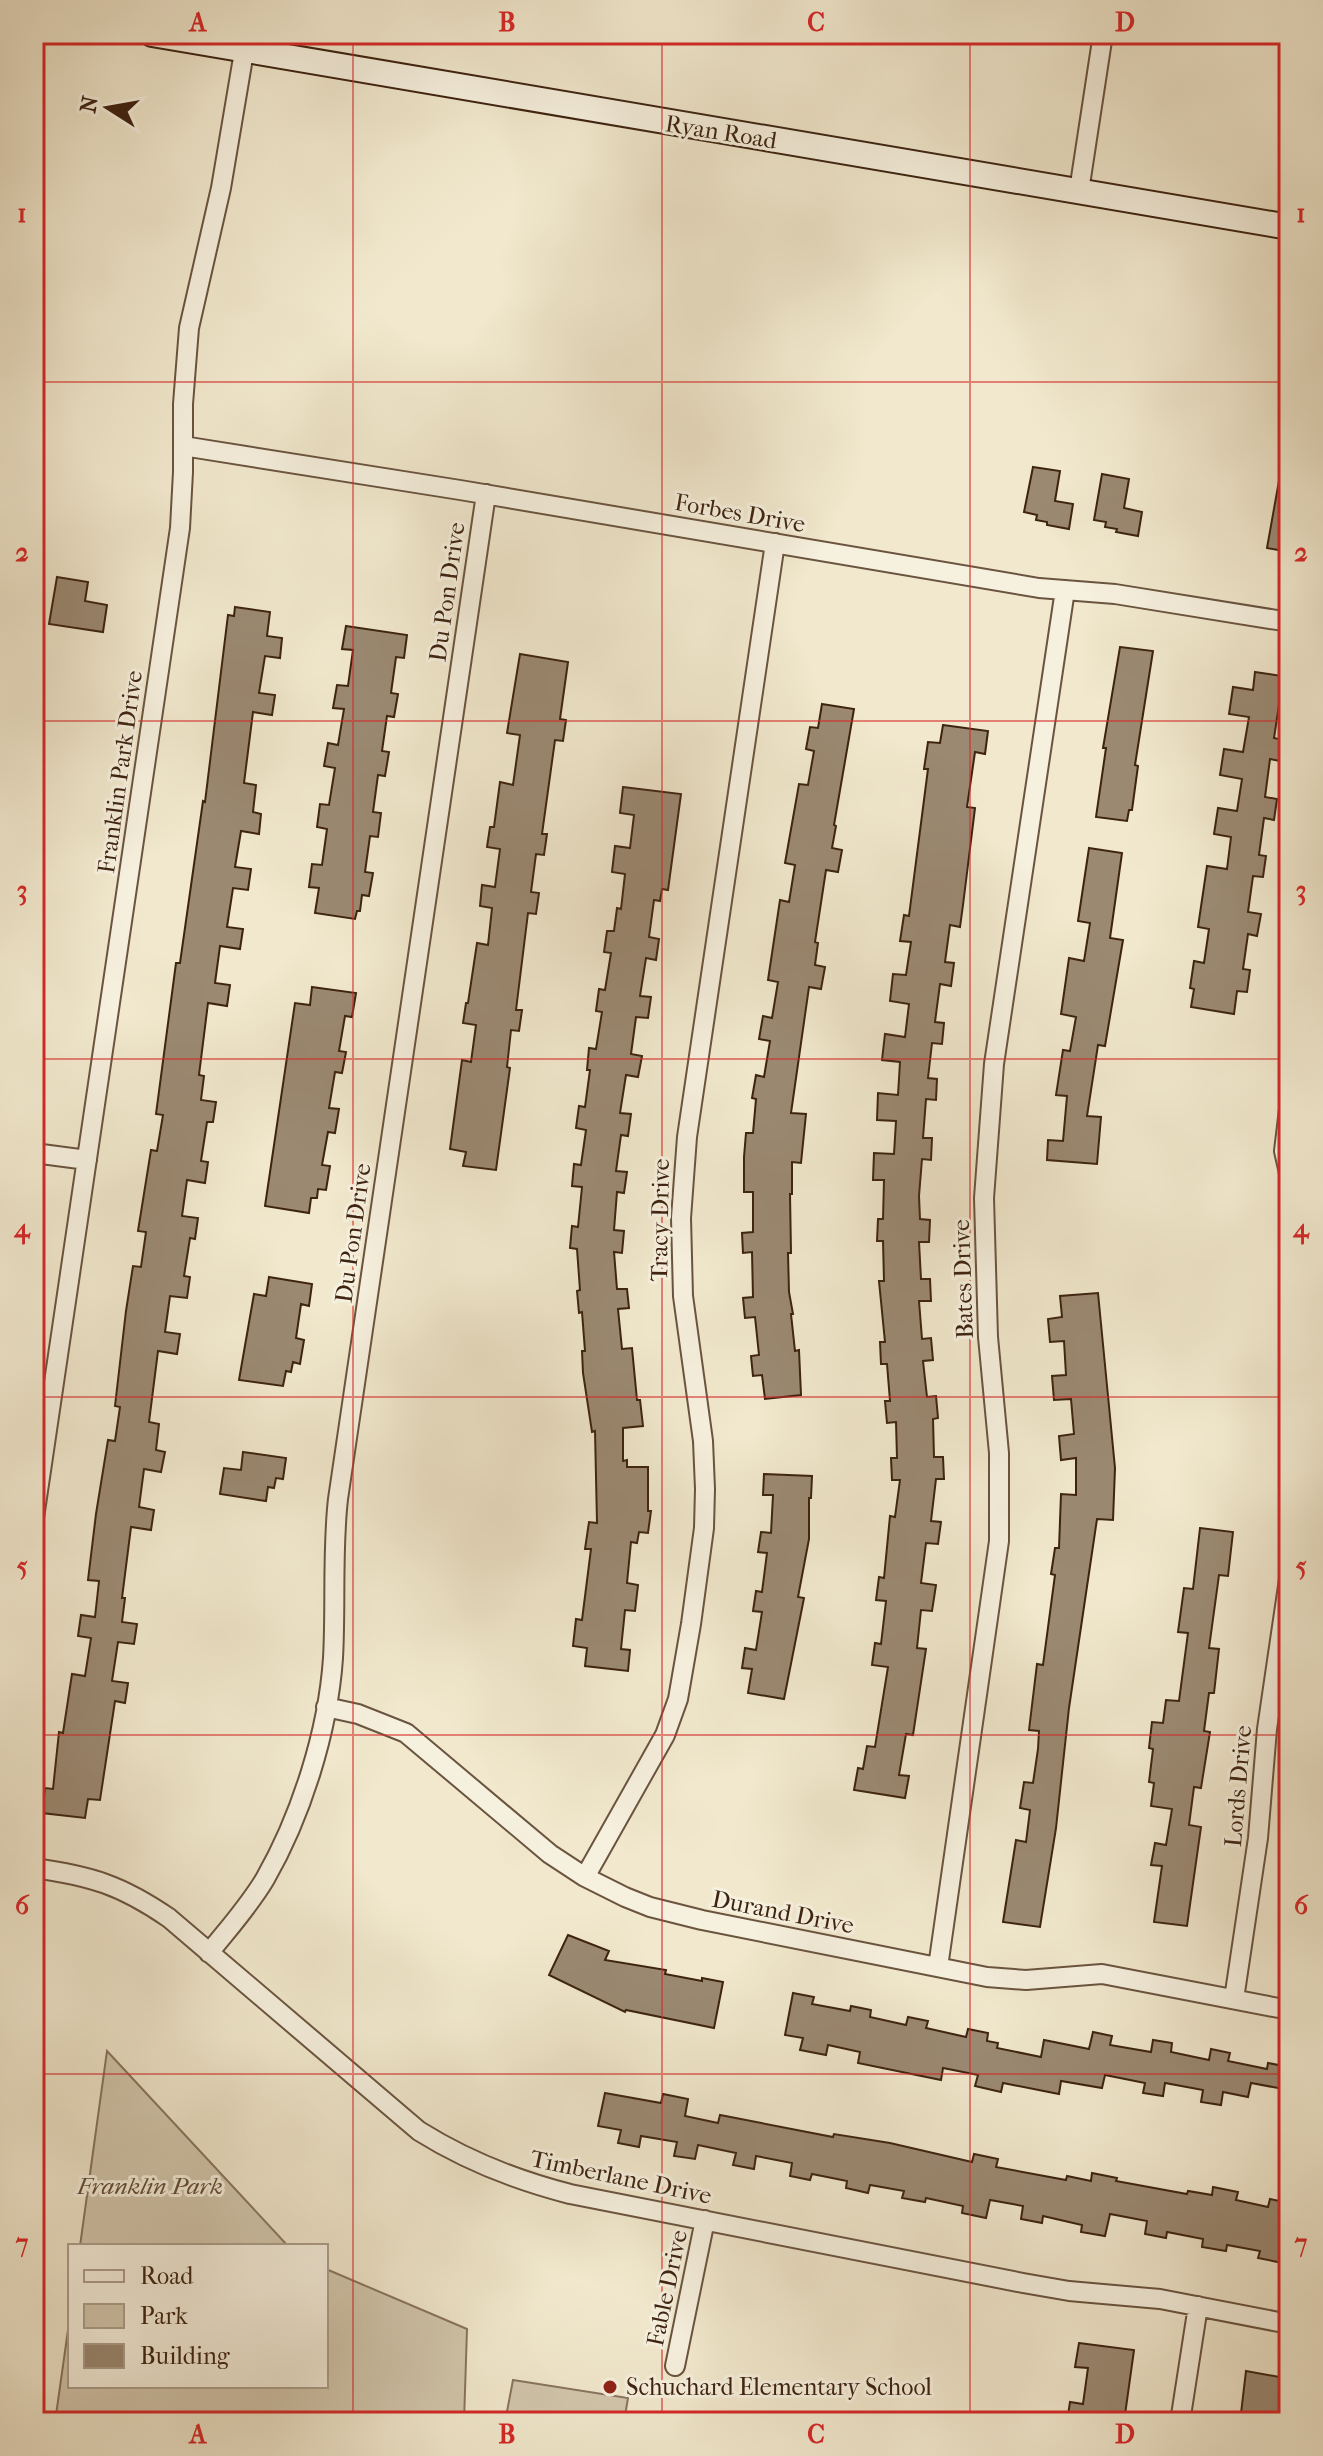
<svg xmlns="http://www.w3.org/2000/svg" width="1323" height="2456" viewBox="0 0 1323 2456" font-family="'IM FELL French Canon',serif">
<style>
.green{fill:#d2c7ad;stroke:#88755e;stroke-width:2}
.building{fill:#9b8972;stroke:#3d2310;stroke-width:2}
.lines{fill:none;stroke-linecap:round;stroke-linejoin:round}
.minor-casing{stroke:#6a543f;stroke-width:22}
.secondary-casing{stroke:#3d2310;stroke-width:28}
.minor{stroke:#f6f0de;stroke-width:18}
.secondary{stroke:#f6f0de;stroke-width:24}
.grid{fill:none;stroke:#d62828;stroke-width:2;stroke-opacity:0.55}
.poi-dot{fill:#8f2418;stroke:#f6f0de;stroke-width:3}
.labels{text-anchor:middle;dominant-baseline:central;stroke-width:6;stroke-linejoin:round;paint-order:stroke}
.street-label{font-size:24px;fill:#3d2310;stroke:#f6f0de}
.park-label{font-size:24px;font-style:italic;fill:#624c37;stroke:#f6f0de}
.poi-label{font-size:24px;fill:#3d2310;stroke:#f6f0de;text-anchor:start}
.neatline{fill:none;stroke:#d62828;stroke-width:3}
.grid-label{font-size:26px;text-anchor:middle;font-weight:bold;fill:#d62828}
</style>
<rect width="100%" height="100%" fill="#f1e8cd"/>
<filter id="stains"><feTurbulence type="fractalNoise" baseFrequency=".0025" numOctaves="4"/><feColorMatrix values="0 0 0 0 .2 0 0 0 0 .09 0 0 0 0 .02 0 0 0 .5 -.17"/></filter>
<radialGradient id="worn" r=".72"><stop offset=".6" stop-color="#630" stop-opacity="0"/><stop offset="1" stop-color="#630" stop-opacity=".3"/></radialGradient>
<path class="green" d="M107 2051 288 2246H80Z
M326 2269 467 2329 464 2422H55L70 2316V2386H326Z
M513 2380 628 2398 624 2422H505Z"/>
<path class="building" d="M1033 467 1060 471 1055 501 1073 504 1069 529 1047 525V522L1036 520 1037 515 1024 512Z
M1102 474 1129 479 1124 508 1142 512 1138 536 1116 532 1117 529 1105 527 1106 522 1094 520Z
M1280 475 1289 476V552L1267 548Z
M57 577 88 582 85 601 107 605 103 632 49 624Z
M235 607 270 612 267 636 282 638 280 658 265 656 259 693 275 695 272 715 253 712 244 783 256 785 253 812 261 814 259 834 241 831 235 867 251 869 248 890 233 888 227 927 243 929 240 949 220 946 215 983 230 985 227 1006 208 1003 199 1075 204 1076 201 1100 216 1102 213 1122H207L201 1161 208 1162 205 1183 187 1180 182 1216 198 1218 195 1239 190 1238 184 1276 190 1277 187 1298 170 1296 165 1332 180 1334 177 1354 158 1351 149 1422 159 1424 156 1450 165 1452 161 1472 144 1469 139 1507 154 1510 151 1530 131 1527 122 1598H125L122 1622 137 1624 134 1644 118 1642 112 1681 128 1683 125 1703 115 1701 100 1800 88 1799 85 1818 42 1813 45 1788 53 1789 59 1732 63 1733 72 1674 85 1676 91 1638 78 1636 81 1615 95 1617 99 1581 88 1580 96 1514 108 1440 115 1441 120 1407 115 1406 126 1311 133 1266 141 1267 146 1232 138 1231 151 1150 157 1151 163 1115 156 1114 176 963H180L203 801 205 802 228 615 234 616Z
M346 626 407 635 404 658 396 657 391 693 398 694 394 717 387 716 382 751 389 752 385 776 378 775 373 812 381 813 378 837 370 836 365 872 373 873 369 896 362 895 360 911H357L355 919 315 913 319 888 309 887 312 864 322 865 327 829 317 827 320 804 329 805 335 768 324 766 328 743 338 745 344 709 333 708 337 685 348 686 353 650 342 649Z
M1120 647 1153 651 1135 765 1138 766 1132 810H1129L1127 821 1096 817 1106 748H1103Z
M520 654 568 662 560 719 566 720 563 741 555 740 542 834H547L544 855 536 854 531 892 539 893 536 914 528 913 516 1010H522L519 1031 511 1030 507 1067 510 1068 496 1170 463 1166 466 1152 450 1149 462 1060 471 1062 476 1025 463 1023 466 1003H468L477 943 488 945 492 908 480 906 482 885 495 887 500 849 487 847 490 827H494L500 782 513 785 520 735 507 733Z
M1255 672 1289 677V699L1280 698 1274 738 1283 740 1280 761 1270 759 1265 797 1277 799 1274 820 1264 818 1259 855 1266 856 1263 877 1253 876 1248 912 1261 914 1257 936 1248 934 1243 969 1250 970 1247 992 1237 991 1234 1014 1191 1007 1194 989 1190 988 1194 961 1204 963 1209 929 1198 927 1207 866 1227 869 1231 837 1214 834 1218 808 1237 811 1242 779 1220 775 1224 749 1243 752 1249 717 1229 714 1233 687 1253 690Z
M822 704 854 709 834 825 836 826 832 848 842 850 838 872 826 870 815 942 818 943 815 965 825 967 821 989 809 987 791 1113 806 1114 801 1163 792 1162V1194H790L791 1253H788L789 1292 793 1314H791L795 1351 799 1350 801 1395 765 1399 762 1375 753 1376 751 1356 759 1355 755 1317 745 1318 743 1298 753 1297 752 1252 743 1253 742 1233 753 1232V1192H744V1157L746 1133H753L756 1099 752 1098 756 1075 764 1077 770 1041 759 1039 763 1016 772 1018 778 982 768 980 780 900 789 902 795 865 785 863 799 784 808 785 814 751 806 749 810 727 818 728Z
M943 725 988 731 985 754 975 752 967 807 975 808 963 905 960 927 950 925 945 962 954 963 951 986 940 984 935 1022 944 1023 942 1044 932 1043 928 1078 937 1079 936 1100 926 1099 923 1138H932L931 1160 922 1159 919 1196 920 1219 930 1220 929 1242H919L921 1279H930L931 1301H919L922 1339 931 1338 933 1360 923 1361 927 1397 936 1396 938 1418 933 1419 934 1457H943L944 1479H936L931 1521 941 1522 938 1544 926 1543 921 1583 936 1585 932 1611 921 1610 917 1648 926 1649 913 1735 906 1734 899 1775 909 1776 905 1798 854 1790 858 1768 863 1769 867 1746 875 1747 888 1667 872 1665 875 1643 881 1644 886 1601 876 1600 879 1577 884 1578 890 1516 895 1517 900 1480H892L891 1458H897L896 1422 887 1423 885 1401H890L887 1364H881L880 1342H885L879 1281H884L883 1241H877L878 1219H883L884 1180H873L874 1153 894 1154 896 1121 877 1120 878 1093 898 1095 900 1062 882 1060 885 1034 905 1037 909 1004 890 1001 893 974 906 975 911 942 900 941 904 915 909 916 928 769H924L928 742 940 743Z
M623 787 681 794 668 890 662 889 660 901 654 900 649 937 659 939 656 960 646 958 640 996 651 997 648 1018 636 1017 631 1054 642 1056 638 1077 626 1075 620 1113 631 1114 628 1136 621 1135 616 1171 627 1172 624 1193 617 1192 614 1230 624 1231 622 1253 614 1252 617 1289H627L629 1308 618 1309 622 1349 632 1348 637 1400H640L643 1426 623 1428V1461L627 1460V1467H648V1511H651L648 1533 639 1532 637 1543 631 1542 627 1583 638 1585 635 1611 625 1610 621 1649 630 1650 628 1671 585 1666 587 1648 573 1646 576 1619 582 1620 591 1549H585L589 1522 597 1523 595 1431 592 1432 583 1373 582 1351H585L582 1312 579 1313 577 1291 580 1290 577 1249 570 1248 572 1226 578 1227 582 1187 572 1186 574 1164 581 1165 586 1130 576 1128 579 1106 585 1107 590 1070H587L589 1048 596 1049 602 1012 596 1011 599 989 605 990 611 953 604 952 607 931H614L617 908 621 909 625 874 612 872 615 846 630 848 634 815 620 813Z
M1089 848 1122 853 1110 938 1123 940 1105 1046 1098 1045 1087 1116 1101 1117 1097 1164 1047 1160 1048 1140 1063 1141 1067 1096 1056 1095 1063 1050 1070 1051 1076 1017 1061 1014 1069 958 1084 961 1090 923 1078 921Z
M312 987 356 993 352 1017 345 1016 339 1051 346 1052 342 1073 335 1072 329 1108 339 1109 335 1133 328 1132 322 1165 330 1166 326 1190 318 1189 317 1198H311L309 1213 265 1206 295 1003 310 1005Z
M269 1277 312 1284 309 1306 301 1304 296 1338 304 1340 300 1364 293 1362 291 1372 286 1371 283 1386 239 1380 254 1294 266 1296Z
M1098 1293 1115 1468 1113 1520 1097 1519 1069 1708 1056 1828 1040 1927 1003 1922 1016 1840 1026 1842 1030 1810 1020 1808 1024 1782 1033 1783 1038 1749 1039 1731 1029 1730 1037 1664 1043 1665 1055 1575 1051 1574 1055 1548H1059L1061 1494 1076 1495V1458L1061 1460 1059 1436 1074 1434 1071 1399 1054 1400 1052 1376 1066 1375 1064 1341 1050 1342 1048 1319 1062 1317 1060 1296Z
M243 1452 286 1458 283 1479 276 1478 274 1488 268 1487 266 1501 220 1494 224 1468 241 1470Z
M764 1474 812 1476 811 1498H809V1539L798 1597 804 1598 784 1699 748 1693 752 1669 742 1668 745 1648 756 1650 762 1612 753 1611 756 1591 762 1592 767 1553 758 1552 761 1532 771 1533 773 1495H763Z
M1200 1528 1233 1532 1228 1576 1219 1575 1209 1648 1219 1649 1214 1693H1209L1204 1731 1210 1732 1201 1788 1194 1787 1189 1825 1201 1827 1187 1926 1154 1922 1162 1866 1151 1865 1155 1843 1166 1845 1172 1809 1151 1806 1154 1783 1149 1782 1153 1749 1149 1748 1152 1722 1163 1723 1166 1700 1179 1701 1188 1633 1178 1632 1184 1588 1193 1589Z
M568 1935 609 1951 605 1960 666 1970 665 1974 702 1981V1978L723 1982 714 2028 626 2010 625 2012 549 1975Z
M793 1993 814 1997 812 2004 850 2011 851 2006 871 2010 870 2017 906 2025 908 2017 928 2021 926 2028 966 2037 968 2029 988 2033 987 2041 998 2043 997 2048 1041 2057 1044 2040 1089 2049 1093 2032 1112 2036 1110 2045 1151 2052 1153 2040 1172 2043 1171 2052 1209 2060 1211 2049 1230 2053 1228 2061 1267 2069 1268 2063 1289 2067V2090L1251 2083 1248 2097 1223 2092 1221 2105 1201 2102 1203 2090 1165 2083 1163 2096 1143 2093 1145 2083 1105 2075 1102 2088 1061 2081 1059 2094 1003 2083 1001 2092 975 2086 978 2075 943 2068 941 2080 858 2063 860 2052 828 2045 826 2055 800 2050 803 2038 785 2035Z
M605 2093 661 2103 663 2094 688 2099 685 2116 718 2123 720 2115 833 2137 834 2134 890 2143 972 2162 974 2154 998 2159 996 2167 1066 2180 1067 2176 1091 2181 1092 2173 1117 2178 1116 2181 1187 2194 1188 2191 1212 2195 1213 2187 1238 2192 1236 2200 1268 2207 1270 2199 1289 2203V2231L1283 2263 1258 2258 1260 2251 1227 2245 1226 2251 1202 2247 1203 2239 1167 2232 1166 2238 1145 2234 1147 2221 1110 2214 1105 2236 1081 2232 1082 2225 1043 2216 1042 2223 1021 2219 1023 2206 990 2200 986 2218 962 2213 963 2206 926 2198 925 2202 902 2198 904 2191 870 2185 868 2193 846 2188 847 2181 812 2174 810 2180 790 2176 792 2163 756 2156 754 2169 733 2165 736 2153 698 2145 695 2159 674 2156 677 2142 641 2136 639 2147 618 2143 621 2130 598 2126Z
M1079 2343 1134 2350 1124 2422H1067L1070 2402 1083 2404 1088 2368 1075 2367Z
M1246 2371 1285 2378 1283 2387 1289 2388V2422H1240Z"/>
<g class="lines">
<g class="minor-casing">
<path id="minor" d="M1079 191 1103 34
M183 446 460 490 1039 588 1115 594 1289 622
M1289 1109 1284 1151 1289 1173
M34 1153 87 1160
M34 1518 180 528 183 472V404L189 328 221 188 247 34
M326 1707 358 1714 406 1733 550 1854 585 1877 625 1897 650 1907 702 1920 987 1977 1026 1980 1102 1974 1289 2010
M34 1868C91 1876 121 1885 169 1918L419 2131C467 2161 515 2180 570 2194L1023 2283 1069 2291 1160 2299 1289 2324
M585 1877 665 1735 678 1699 691 1624 704 1528 705 1489 703 1441 683 1296 681 1218 687 1137 775 543
M209 1953C228 1929 249 1906 265 1879 301 1816 328 1732 333 1658 336 1605 332 1552 338 1499L486 494
M938 1967 999 1541V1453L988 1337 984 1198 994 1064 1065 590
M1234 1999 1258 1838 1267 1729 1289 1579
M675 2366 705 2220
M1180 2422 1198 2306"/>
</g>
<g class="secondary-casing">
<path id="secondary" d="M152 34 1289 227"/>
</g>
<use href="#minor" class="minor"/>
<use href="#secondary" class="secondary"/>
</g>
<path class="grid" d="M353 34V2422M662 34V2422M970 34V2422M34 382H1289M34 721H1289M34 1059H1289M34 1397H1289M34 1735H1289M34 2074H1289"/>
<circle class="poi-dot" cx="610" cy="2387" r="8"/>
<g class="labels">
<g class="street-label">
<text transform="translate(721 132) rotate(9)">Ryan Road</text>
<text transform="translate(740 513) rotate(10)">Forbes Drive</text>
<text transform="translate(447 592) rotate(-82)">Du Pon Drive</text>
<text transform="translate(120 772) rotate(-82)">Franklin Park Drive</text>
<text transform="translate(660 1220) rotate(-89)">Tracy Drive</text>
<text transform="translate(353 1233) rotate(-82)">Du Pon Drive</text>
<text transform="translate(963 1279) rotate(-92)">Bates Drive</text>
<text transform="translate(1238 1786) rotate(-85)">Lords Drive</text>
<text transform="translate(783 1912) rotate(11)">Durand Drive</text>
<text transform="translate(621 2177) rotate(12)">Timberlane Drive</text>
<text transform="translate(667 2288) rotate(-78)">Fable Drive</text>
</g>
<g class="park-label">
<text x="150" y="2186">Franklin Park</text>
</g>
<g class="poi-label">
<text x="626" y="2387">Schuchard Elementary School</text>
</g>
</g>
<rect width="1323" height="2456" fill="none" stroke="#f1e8cd" stroke-width="88"/>
<rect x="68" y="2244" width="260" height="144" fill="#f6f0de" stroke="#ac9e8c" stroke-width="2"/>
<rect x="84" y="2270" width="40" height="12" fill="#f6f0de" stroke="#ac9e8c" stroke-width="2"/>
<text x="140" y="2284" font-size="24" fill="#3d2310">Road</text>
<rect x="84" y="2304" width="40" height="24" fill="#d2c7ad" stroke="#ac9e8c" stroke-width="2"/>
<text x="140" y="2324" font-size="24" fill="#3d2310">Park</text>
<rect x="84" y="2344" width="40" height="24" fill="#9b8972" stroke="#ac9e8c" stroke-width="2"/>
<text x="140" y="2364" font-size="24" fill="#3d2310">Building</text>
<g transform="translate(108 108) rotate(281)" stroke="#f6f0de" stroke-width="6" paint-order="stroke">
<path d="M0-6L14 30L0 20L-14 30Z" fill="#3d2310"/>
<text y="-12" font-size="22" font-weight="bold" text-anchor="middle" fill="#3d2310">N</text>
</g>
<rect x="44" y="44" width="1235" height="2368" class="neatline"/>
<g class="grid-label">
<text x="198" y="31">A</text>
<text x="507" y="31">B</text>
<text x="816" y="31">C</text>
<text x="1125" y="31">D</text>
<text x="22" y="222">1</text>
<text x="1301" y="222">1</text>
<text x="22" y="561">2</text>
<text x="1301" y="561">2</text>
<text x="22" y="899">3</text>
<text x="1301" y="899">3</text>
<text x="22" y="1237">4</text>
<text x="1301" y="1237">4</text>
<text x="22" y="1575">5</text>
<text x="1301" y="1575">5</text>
<text x="22" y="1914">6</text>
<text x="1301" y="1914">6</text>
<text x="22" y="2252">7</text>
<text x="1301" y="2252">7</text>
<text x="198" y="2443">A</text>
<text x="507" y="2443">B</text>
<text x="816" y="2443">C</text>
<text x="1125" y="2443">D</text>
</g>
<rect width="100%" height="100%" filter="url(#stains)"/>
<rect width="100%" height="100%" fill="url(#worn)"/>
</svg>
